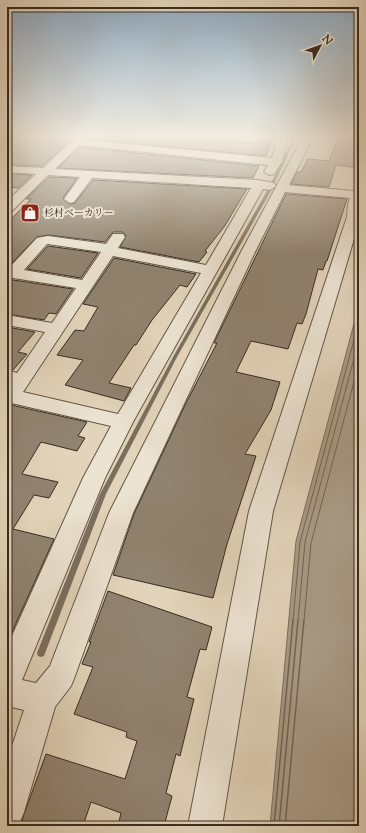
<svg xmlns="http://www.w3.org/2000/svg" width="366" height="833" viewBox="0 0 366 833" font-family="'Sorts Mill Goudy','Noto Serif JP',serif">
<style>
.water{fill:#a89b86;stroke:#7b6f5d}
.lines{fill:none;stroke-linecap:round;stroke-linejoin:round}
.shore-far1{stroke:#706453;stroke-width:1}
.shore{stroke:#706453;stroke-width:1.5}
.stream{fill:#7b6f5d;fill-rule:evenodd}
.building{fill:#908370;stroke:#382c20}
.minor-casing{stroke:#625646;stroke-width:2}
.minor{fill:#ece3d2;fill-rule:evenodd}
.labels{text-anchor:middle;dominant-baseline:central;stroke-width:4;stroke-linejoin:round;paint-order:stroke}
.far-poi-label{font-size:10px;fill:#382c20;stroke:#ece3d2;text-anchor:start}
</style>
<rect width="100%" height="100%" fill="#e2d4ba"/>
<filter id="stains"><feTurbulence type="fractalNoise" baseFrequency=".005" numOctaves="4"/><feColorMatrix values="0 0 0 0 .2 0 0 0 0 .09 0 0 0 0 .02 0 0 0 .5 -.17"/></filter>
<radialGradient id="worn" r=".72"><stop offset=".6" stop-color="#630" stop-opacity="0"/><stop offset="1" stop-color="#630" stop-opacity=".3"/></radialGradient>
<path class="water" d="M359 305V826H270L296 541Z"/>
<g class="lines">
<path class="shore-far1" d="M293 621 300 542 359 321
M298 621 305 542 359 340
M304 621 311 543 359 363"/>
<path class="shore" d="M274 826 293 620
M279 826 298 620
M285 826 304 620"/>
<path class="stream" d="M294 137H296L272 189 177 357 106 494 44 656 41 657 38 656 37 653 100 494 173 357 268 189Z
M224 185 258 188 260 189 258 190 225 187H224Z"/>
</g>
<path class="building" d="M7 137 41 141 46 137 72 139 42 166 7 165Z
M88 137H231L230 141 256 143 258 140 272 141 266 156 88 139Z
M345 137H359V168L336 165 329 187 291 184 297 172H301L308 159 329 161 338 138H344Z
M80 147 259 166 253 178 58 168Z
M7 174 32 175 18 188 7 187Z
M49 177 77 178 63 198 70 204 75 203 93 180 247 189 224 227 205 251 207 252 199 262 120 247 126 236 123 232H113L105 242 48 235 37 237 9 266H7V223L31 199H26Z
M286 194 347 199 327 261H326L323 270 318 269 306 314 302 324 297 323 288 349 251 341 236 372 280 382 271 410 245 454 256 456 227 544 213 598 113 575 134 514 186 403 217 343H214Z
M48 246 98 253 81 278 27 269Z
M114 258 196 274 187 287 180 285 152 320 136 345H134L109 383 131 388 124 401 65 385 83 360 57 355 75 330 84 331 98 307 83 304Z
M7 279 73 289 56 314 49 313 44 320 7 314Z
M7 327 35 332 18 352 27 354 13 370 7 369Z
M7 404 87 422 78 436 85 438 77 451 41 442 22 474 58 482 49 498 34 495 13 529 54 539 7 643Z
M108 591 212 627 206 650 200 649 187 697 194 699 180 756 176 754 166 793 172 796 164 826H118L121 813 91 802 83 826H22L23 817 46 754 125 779 137 741 126 737 127 732 74 714 93 667 82 664 91 642H89Z"/>
<g class="lines">
<g class="minor-casing">
<path id="minor" d="M76 137H87L85 140 272 158 278 137H288L282 162 274 174 270 175 264 172 268 165 79 145 55 169 258 180 274 183 276 186 270 190 263 189 133 422 105 478 22 680 36 683 50 666 109 513 242 250 303 137H313L289 185 353 191 359 187V222L273 511 222 826H188L249 511 347 217 348 204 350 198 285 192 256 250 133 513 75 676 71 686 55 707 24 812 19 824 7 826V761L24 710 7 706V647L83 478 111 426 7 402V386L10 383 7 382V370L17 373 45 332 7 325V315L52 323 76 288 7 277V267L9 268 37 238 42 237 48 236 106 244 113 234H123L125 237 118 248 206 265 251 188 92 178 74 202 70 203 64 199 80 177 48 175 12 211 7 212V201L36 174 7 172V166L43 168ZM47 244H48L101 252 82 280 24 270ZM113 256 201 273 118 414 23 392Z"/>
</g>
<use href="#minor" class="minor"/>
</g>
<linearGradient id="sky" x2="0" y2="1"><stop stop-color="#8eaac1"/><stop offset="0.54" stop-color="#f2ece0"/><stop offset="1" stop-color="#f2ece0" stop-opacity="0"/></linearGradient>
<rect width="366" height="253" fill="url(#sky)"/>
<defs>
<g id="shop-square" transform="scale(1)"><rect x="-9" y="-9" width="18" height="18" rx="4" fill="#8f2418" stroke="#ece3d2"/><path d="M-5-2.5h2.3a2.7 3.5 0 0 1 5.4 0H5L5.5 6h-11ZM-1.5-2.5h3a1.5 2.3 0 0 0-3 0Z" fill="#fff"/></g>
</defs>
<g fill-rule="evenodd">
<use href="#shop-square" x="30" y="213"/>
</g>
<g class="labels">
<g class="far-poi-label">
<text x="44" y="213">杉村ベーカリー</text>
</g>
</g>
<rect width="366" height="833" fill="none" stroke="#e2d4ba" stroke-width="24"/>
<rect x="8" y="8" width="350" height="817" fill="none" stroke="#382c20" stroke-width="2"/>
<rect x="12" y="12" width="342" height="809" fill="none" stroke="#382c20"/>
<g transform="translate(320 46) rotate(49)" stroke="#ece3d2" stroke-width="3" paint-order="stroke">
<path d="M0-3L7 15L0 10L-7 15Z" fill="#382c20"/>
<text y="-6" font-size="11" font-weight="bold" text-anchor="middle" fill="#382c20">N</text>
</g>
<rect width="100%" height="100%" filter="url(#stains)"/>
<rect width="100%" height="100%" fill="url(#worn)"/>
</svg>
